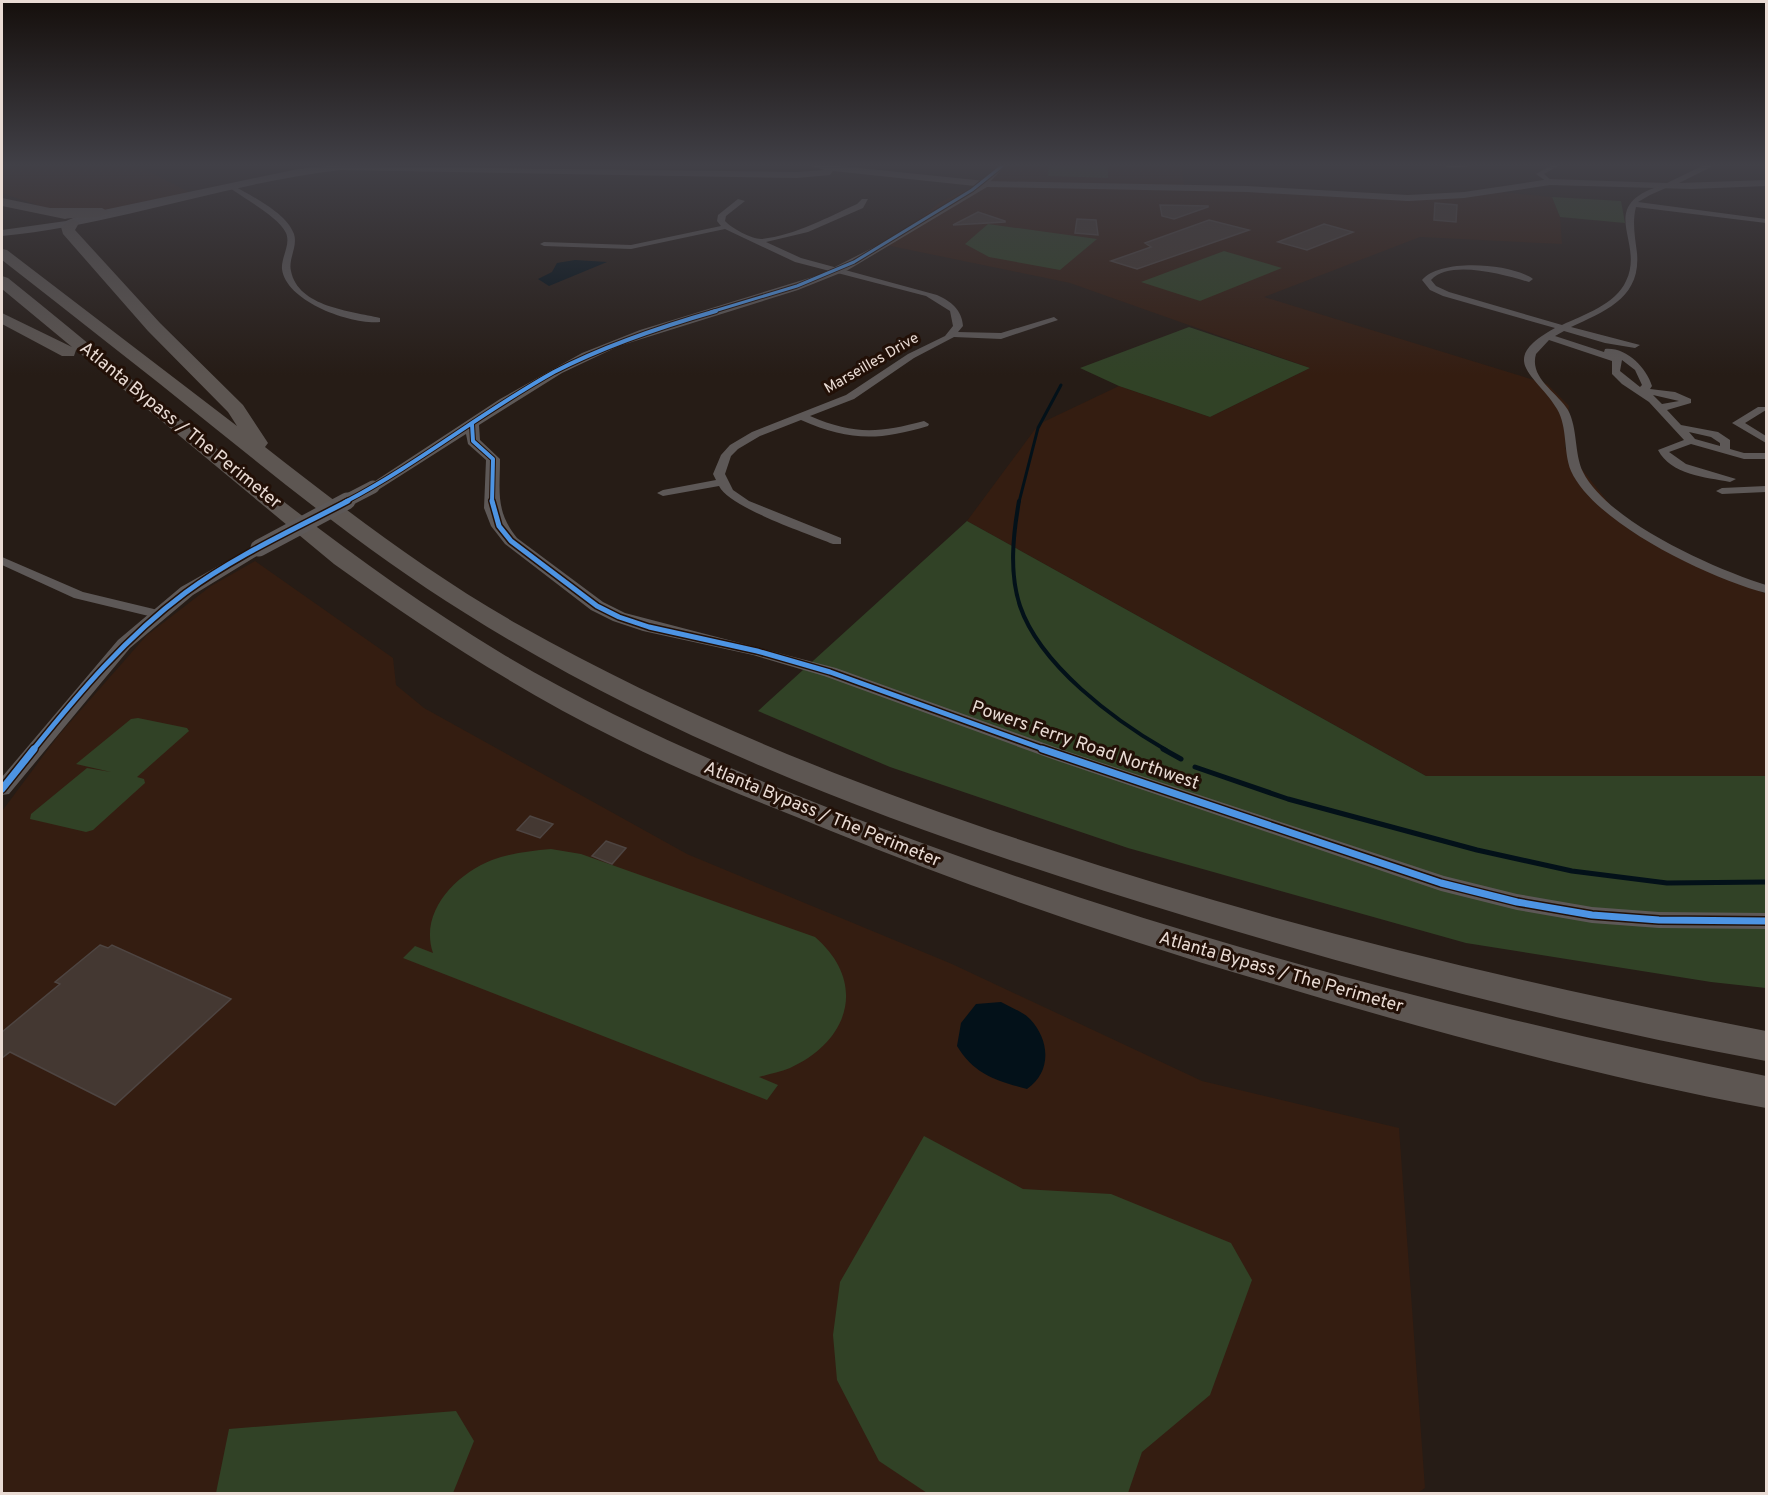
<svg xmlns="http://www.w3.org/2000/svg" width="1768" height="1495" viewBox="0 0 1768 1495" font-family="Overpass,sans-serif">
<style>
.built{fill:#341d11}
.green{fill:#314226}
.water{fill:#031119}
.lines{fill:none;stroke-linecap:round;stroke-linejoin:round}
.stream-far2{stroke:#031119;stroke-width:3}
.stream-far1{stroke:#031119;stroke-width:4}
.stream{stroke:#031119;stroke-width:5}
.building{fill:#443832;stroke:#4e4542;stroke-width:1.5}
.minor{fill:#5d5857;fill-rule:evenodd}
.tertiary{fill:#5d5857;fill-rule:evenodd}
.motorway{fill:#5d5652;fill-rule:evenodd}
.tertiary-bridge-far1{stroke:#5d5857;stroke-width:13}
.tertiary-bridge{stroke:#5d5857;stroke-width:17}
.cycleway-far3-casing{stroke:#221007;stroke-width:5}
.cycleway-far2-casing{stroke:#221007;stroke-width:6}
.cycleway-far1-casing{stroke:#221007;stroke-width:8}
.cycleway-casing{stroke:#221007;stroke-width:10}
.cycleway-far3{stroke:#4d94e3;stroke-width:3}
.cycleway-far2{stroke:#4d94e3;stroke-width:4}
.cycleway-far1{stroke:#4d94e3;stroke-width:5}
.cycleway{stroke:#4d94e3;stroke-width:7}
.labels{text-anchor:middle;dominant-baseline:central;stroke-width:6;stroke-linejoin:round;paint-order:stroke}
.far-street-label{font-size:15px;fill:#e9dbd4;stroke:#221007}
.street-label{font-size:18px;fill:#e9dbd4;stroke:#221007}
</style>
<rect width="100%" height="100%" fill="#261c16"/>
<path class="built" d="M23 166H138L191 193 72 217 2 193V170Z
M1002 166H1182L1184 187 1396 200 1490 191 1552 197 1560 217 1562 244 1420 237 1264 297 1547 384 1569 406 1565 448 1631 531 1766 594V776H1426L967 521 1039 424 1119 386 1210 417 1310 368 1070 283 886 245 939 203 981 182Z
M255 561 393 658 396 685 424 708 687 854 952 964 1202 1081 1399 1128 1425 1488 1416 1494 2 1493V811L58 736 146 636 211 586Z"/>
<path class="green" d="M1049 166H1108V178L1048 176Z
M1552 197 1621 201 1625 223 1560 217Z
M988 224 1097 239 1060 270 989 257 965 244Z
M1224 251 1282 268 1200 301 1141 282Z
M1189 327 1310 368 1210 417 1119 386 1080 368Z
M967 521 1426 776H1766V988L1711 982 1466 943 1128 848 890 767 758 711Z
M138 718 187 728 189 731 137 777 144 779 145 783 93 830 86 832 30 819 31 814 87 768 111 772 76 764 131 719Z
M551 849 581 854 815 937C868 983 849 1041 790 1068 780 1072 769 1074 759 1077L778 1085 767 1100 403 958 415 946 433 953C419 912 456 874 492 860 511 853 530 851 551 849Z
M924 1136 1023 1189 1111 1194 1231 1243 1252 1280 1210 1395 1142 1452 1128 1493H927L879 1461 837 1380 833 1335 840 1282Z
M456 1411 474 1441 453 1493H216L229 1429Z"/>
<path class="water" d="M575 260 607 262 549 286 538 279 552 272 557 263Z
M1001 1002C1010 1007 1023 1012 1030 1019 1050 1040 1052 1072 1027 1089 996 1081 974 1074 957 1046L961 1023 976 1004Z"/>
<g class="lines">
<path class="stream-far2" d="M1019 502 1038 428 1061 385"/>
<path class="stream-far1" d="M1019 501C1013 535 1009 573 1020 606 1040 665 1114 720 1166 750"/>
<path class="stream" d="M1163 749 1181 759
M1195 767 1288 799 1477 850 1572 871 1667 883 1766 882"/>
</g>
<path class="building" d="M1435 203 1457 205 1456 222 1434 220Z
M1160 205 1208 206V207L1174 219 1162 216Z
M978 212 1005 221V222L953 225Z
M1077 219 1096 220 1098 235 1075 233Z
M1209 220 1249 230 1137 269 1111 261 1151 247 1145 243Z
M1324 224 1353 232 1307 250 1278 242Z
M530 816 553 824 540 838 517 830Z
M606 841 626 848 612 864 592 856Z
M100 945 108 948 112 945 231 999 115 1105 10 1052 2 1058V1032L60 984 55 982Z"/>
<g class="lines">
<path class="minor" d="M998 166H1005L987 185H983Z
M1446 166H1473L1449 168Z
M1550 166H1558L1544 174 1553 182 1550 184 1536 174Z
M1666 184 1668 187 1650 195 1638 202 1766 219V223L1636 207C1632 222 1635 237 1637 253 1641 298 1605 311 1571 327L1640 345 1635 348 1605 343 1564 331 1555 336 1604 352 1605 349C1626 347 1646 367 1652 386L1650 389 1675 392 1691 399V403L1667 410 1681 425 1718 432 1730 440V449L1744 453H1766V459H1744L1691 444 1669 452 1686 464 1736 479 1730 482C1705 477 1671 475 1658 450L1684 440 1649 402 1622 384 1612 374V361L1549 340 1536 354C1529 378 1557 392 1568 410 1578 429 1574 453 1583 472 1608 522 1715 569 1766 585V593C1711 579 1595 524 1571 471 1563 451 1568 428 1557 409 1537 375 1495 361 1555 328L1443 296 1430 290 1422 280C1440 258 1511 263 1533 279L1529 282C1505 275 1450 259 1431 280L1436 286 1449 292 1562 325C1583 315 1616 304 1626 281 1646 240 1592 205 1666 184ZM1622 360 1635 370 1642 385 1640 387 1620 371ZM1653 395 1679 401 1662 404ZM1689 432 1711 437 1720 443V446L1695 439Z
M229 185H233C252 197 286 212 294 234 298 247 288 259 291 271 298 307 351 311 380 318V322C352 325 286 302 282 269 281 257 291 245 286 233 278 216 244 199 229 187Z
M738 199 745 201 726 216 725 221C731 228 752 239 761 239 794 236 828 217 857 204L862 199H868L863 208 808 232 766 242 801 258 937 295C951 301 962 310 963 326L958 332 1001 333 1054 317 1058 320 1001 339 954 337 914 358 854 399 810 416C854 435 879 433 924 421L929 424 928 426C878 441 849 441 801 420L760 436 738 449 731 456 725 474 733 490 749 501 841 538V544H833C807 533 730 508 719 486L663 496 657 493 663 490 716 480 713 474 721 455 730 445 752 432 846 395 908 354 945 336 953 326 950 311 926 296 795 262 725 229 631 249 544 246 540 244 544 242 631 245 721 226 717 221 718 215Z
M1758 407H1766V410L1745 423 1766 436V443L1732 423Z
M1766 486V492L1722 494 1716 491 1722 488Z
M2 557 83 592 162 611 164 614 157 618 74 598 2 565Z"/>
<path class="tertiary" d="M327 166 797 172 825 170 811 166H840L985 181 1247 186 1408 195 1464 192 1550 179 1667 183 1702 166H1713L1679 183 1766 180V186L1691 189 1550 185 1464 198 1408 201 1247 192 987 187 848 270 798 290 619 346 562 373 479 425 480 440 500 459C500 491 495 511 517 538L603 602 625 613 836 668 1066 751 1444 876 1517 894 1592 907 1659 912 1766 913V929L1659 928 1592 923 1517 910 1441 891 1052 759 824 676 753 655 643 631 613 621 591 610 505 544 491 526 484 508 486 460 468 444 466 434 378 490H368L366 487 500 399 582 353 640 330 819 275 882 243 975 186 833 171 830 175 797 178 341 170C226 183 116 225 2 236V230L66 221 80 215 298 169Z
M259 543 267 548 265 551 193 595 130 648 9 794 2 795V777L118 640 181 587Z"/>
<path class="motorway" d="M2 198 50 208H102L109 212C100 220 77 216 65 219L2 206Z
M72 219 79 223 75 230 160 323 243 405 268 443 265 447C347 511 429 574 519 625 686 719 864 789 1045 848 1281 926 1522 984 1766 1031V1061C1573 1026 1380 975 1192 918 941 842 687 753 465 613 375 557 293 491 211 425 142 369 72 315 2 260V249L7 250 237 426 228 412 148 331 63 234 61 227Z
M2 276 8 278C168 407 324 546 501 653 634 732 777 790 922 843 1197 944 1479 1017 1766 1076V1108C1598 1077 1427 1030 1263 981 1116 938 972 888 831 831 759 802 686 774 617 739 518 690 424 629 334 564L76 350 74 356H62L2 324V313L72 347 2 289Z"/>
<path class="tertiary-bridge-far1" d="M344 502 373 487"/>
<path class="tertiary-bridge" d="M259 548 347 501"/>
<g class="cycleway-far3-casing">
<path id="cycleway-far3" d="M711 312 797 286 854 262 972 190 1002 166"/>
</g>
<g class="cycleway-far2-casing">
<path id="cycleway-far2" d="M472 424 473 441 493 459 492 502
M345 502C418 464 482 412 554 372 606 345 660 327 716 311"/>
</g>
<g class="cycleway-far1-casing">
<path id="cycleway-far1" d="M492 501 499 526 511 541 597 606 619 617 649 627 757 651 830 672 1046 750
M33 750C79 693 126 637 185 593 235 556 293 530 348 501"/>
</g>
<g class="cycleway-casing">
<path id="cycleway" d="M1042 749 1441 883 1517 902 1592 915 1659 920 1766 921
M2 789 34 749"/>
</g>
<use href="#cycleway-far3" class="cycleway-far3"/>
<use href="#cycleway-far2" class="cycleway-far2"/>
<use href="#cycleway-far1" class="cycleway-far1"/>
<use href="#cycleway" class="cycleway"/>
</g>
<linearGradient id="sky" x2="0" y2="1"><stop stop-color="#150f0c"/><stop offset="0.44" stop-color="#414047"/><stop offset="1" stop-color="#414047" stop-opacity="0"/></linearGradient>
<rect width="1768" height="375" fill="url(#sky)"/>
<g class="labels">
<g class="far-street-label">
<text transform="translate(872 364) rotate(-30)">Marseilles Drive</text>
</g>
<g class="street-label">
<text transform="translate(180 426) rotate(39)">Atlanta Bypass / The Perimeter</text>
<text transform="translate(1085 746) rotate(19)">Powers Ferry Road Northwest</text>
<text transform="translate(822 815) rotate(22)">Atlanta Bypass / The Perimeter</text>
<text transform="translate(1281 973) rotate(16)">Atlanta Bypass / The Perimeter</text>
</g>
</g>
<rect width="1768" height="1495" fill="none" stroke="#e9dbd4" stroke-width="6"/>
</svg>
